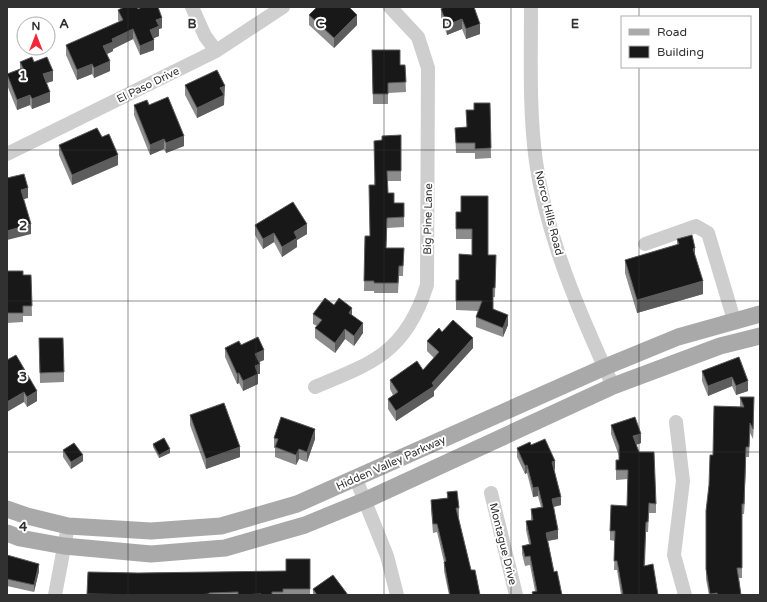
<svg xmlns="http://www.w3.org/2000/svg" width="767" height="602" viewBox="0 0 767 602" font-family="'Varela Round',sans-serif">
<style>
.lines{fill:none;stroke-linecap:round;stroke-linejoin:round}
.minor{stroke:#cecece;stroke-width:14}
.major{stroke:#a9a9a9;stroke-width:17}
.wall{fill:#8c8c8c}
.shaded-wall{fill:#5d5d5d}
.building{fill:#181818;stroke:#5d5d5d}
.grid{fill:none;stroke:#313131;stroke-width:1;stroke-opacity:0.55}
.labels{text-anchor:middle;dominant-baseline:central;stroke-width:4;stroke-linejoin:round;paint-order:stroke}
.street-label{font-size:11px;fill:#313131;stroke:#fff}
.grid-label{font-size:13px;text-anchor:middle;font-weight:bold;fill:#313131;stroke:#fff;stroke-width:4;stroke-linejoin:round;paint-order:stroke}
</style>
<rect width="100%" height="100%" fill="#fff"/>
<g class="lines">
<path class="minor" d="M192 7 205 36 216 51
M531 7C531 59 529 111 536 162 547 239 581 316 613 386
M7 154 216 51 283 7
M645 244 696 226 708 233 734 320
M315 387C338 377 364 368 384 353 406 336 419 311 427 285L428 68 418 37 390 7
M676 422 683 481 674 555 685 595
M356 479 387 556 397 595
M491 493 516 595
M55 595 68 526"/>
<path class="major" d="M7 509 27 516 68 526 151 531 221 526 297 504 605 367 678 337 760 314
M7 533 20 538 64 546 151 554 225 548 305 525 366 500 613 386 720 346 760 336"/>
</g>
<path class="wall" d="M440 7H474L480 34 466 39 462 29 447 35 441 18V9Z
M138 9 162 28 159 29V36L153 38 154 50 140 55 133 39 113 49V51L107 54 110 71 94 78 92 74 77 80 66 55V45L119 22 118 20V10Z
M309 15 357 25 334 48 309 25Z
M372 50 400 65H405L406 92 388 93V104H373Z
M20 62H34L53 81 47 83 50 102 32 109 30 105 17 110 7 85V74L20 69Z
M185 85 225 96H224V105L197 118 185 95Z
M490 103 491 158 475 159V153H456L455 128 466 127 474 110Z
M134 105H149L184 146 166 153 164 149 150 155 134 115Z
M401 135V181H387L388 193 394 203H404V227L387 228 386 248H404L403 276H399L398 293H374V291H364L365 236H370L374 185 382 140Z
M102 137 118 165 72 185 59 155V145Z
M461 196 488 255H496L495 297H493V309L508 325 503 337 476 327V317L478 311 456 310V280H459L472 255V239H456V212H461Z
M255 225 307 234 297 240V247L282 257 274 242 263 249 255 235Z
M677 239 703 294 637 313 625 273V260L677 245Z
M7 271 23 275H31L32 316H23V322L7 323Z
M334 305 352 316 363 333 354 346 345 339 335 353 315 338V328L317 326 313 324V314Z
M442 332 473 348 434 391V396L396 421 388 409V399L393 395 390 389V380L423 370 434 358 427 351V341Z
M39 338 64 372V382L40 383Z
M241 345 264 360 259 362 260 374H258V384L243 391 239 383 237 384 225 357V348Z
M739 357 748 391 736 395 732 386 708 396 702 381V371Z
M7 360 37 401 27 407 24 402Z
M740 397 754 407 753 439 750 433 749 457H746L744 514H742V578H739L741 595H709L706 579V511L713 455 740 407Z
M190 415 240 457 206 469 190 425Z
M611 425 641 443 636 445 656 504V513H649L648 532H646L645 566 658 595H621L617 570H614L615 541 610 540V531L627 506 628 479 616 480V460H619V456L611 434Z
M274 438 315 439 307 462 299 459 296 465 275 457V448H274Z
M153 444 170 453 159 458 153 447Z
M531 445 555 469 554 470 561 505 554 507 558 539 548 541 554 572 562 595H532V592L535 591 530 565 525 566 522 554V546L529 544 526 530V521L531 520V509L541 507 538 496 533 497 527 473 525 474 517 457V448Z
M63 450 83 461 71 469 63 457Z
M447 492 459 508V517H458L471 570 480 595H449L444 571V562L437 532 433 533 431 509V500L447 498Z
M7 555 39 571 34 592 7 586Z
M310 559V595H87L88 572 138 573 286 571Z
M313 589 348 595H313Z"/>
<path class="shaded-wall" d="M357 15V25L334 48V38Z
M162 18V28L159 29V36L150 40V30L156 20Z
M462 19V29L447 35V25Z
M480 24V34L466 39V29Z
M133 29V39L113 49V51L103 56V46L112 39Z
M154 40V50L140 55V46Z
M110 61V71L94 78V68Z
M92 64V74L77 80V70Z
M53 71V81L43 84V74Z
M225 86 224 105 197 118V108L220 88Z
M50 92V102L32 109V99Z
M30 95V105L17 110V100Z
M184 136V146L166 153V143Z
M164 139V149L150 155V145Z
M118 155V165L72 185V175Z
M28 188V198L21 200V190Z
M31 224V234L7 240V231Z
M307 224V234L297 240V247L282 257V247L294 232Z
M274 233V242L263 249V239Z
M695 248V261L693 249Z
M703 281V294L637 313V300Z
M352 308V318L349 313Z
M508 315V325L503 337V328Z
M363 323V333L354 346V336Z
M345 329V339L335 353V343Z
M473 338V348L434 391V396L396 421V411L432 383Z
M264 350V360L255 364V354Z
M260 364V374H258V384L243 391V381L255 366Z
M239 373V383L237 384V374Z
M732 377V386L708 396V386Z
M748 381V391L736 395V386Z
M37 391V401L27 407V397Z
M24 392V402L7 412V402Z
M754 397V407L753 439V429Z
M315 429V439L307 462V452Z
M641 434V443L633 446V436Z
M240 447V457L206 469V459Z
M746 447V457L744 514V504Z
M170 449V453L159 458V455Z
M299 449V459L296 465V455Z
M83 455V461L71 469V462Z
M555 461V469L552 471V462Z
M527 465V473L525 474V466Z
M538 487V496L533 497V488Z
M561 497V505L552 507V499Z
M558 530V539L546 541V533Z
M39 564V571L34 592V585Z"/>
<path class="building" d="M124 7H137L138 9 142 7H158L162 18 156 20 159 26 150 30 154 40 140 46 133 29 112 39 113 42 103 46 110 61 94 68 92 64 77 70 66 45 123 20 118 10Z
M317 7H349L357 15 334 38 309 15Z
M444 7H474L480 24 466 29 462 19 447 25 441 9Z
M372 50H400V65H405L406 82 388 83V94H373Z
M32 57 34 62 47 57 53 71 43 74 50 92 32 99 30 95 17 100 7 74 23 68 20 62Z
M217 70 225 86 220 88 224 95 197 108 185 85Z
M168 97 184 136 166 143 164 139 150 145 134 105 147 100 149 105Z
M474 103H490L491 148 475 149V143H456L455 128 467 127 466 110H474Z
M97 128 102 137 109 134 118 155 72 175 59 145Z
M401 135V171H387L388 193H394V203H404V217L387 218 386 248H404L403 266H399L398 283H374V281H364L365 236H370L369 185H375L374 141 382 140V136Z
M24 174 28 188 21 190 31 224 7 231V178Z
M461 196H488V255H496L495 288H493V309L508 315 503 328 476 317 482 301H456V280H459V254L472 255V229H456V212H461Z
M293 202 307 224 294 232 297 238 282 247 274 233 263 239 255 225Z
M692 235 695 248 693 249 703 281 637 300 625 260 679 244 677 239Z
M7 271H23V275H31L32 306H23V313H7Z
M325 298 334 305 339 298 352 308 349 313 363 323 354 336 345 329 335 343 315 328 322 320 313 314Z
M453 320 473 338 432 383 434 386 396 411 388 399 398 392 390 380 417 361 423 370 439 352 427 341 439 328 442 332Z
M258 337 264 350 255 354 260 364 255 366 258 374 243 381 239 373 237 374 225 348 239 341 241 345Z
M39 338H63L64 372 40 373Z
M16 355 37 391 27 397 24 392 7 402V360Z
M739 357 748 381 736 386 732 377 708 386 702 371Z
M740 397H754L753 429 750 423 749 447H746L744 504H742V568H737L741 595H718L717 593 710 594 706 569V511L709 485 710 455H713L714 406 744 407Z
M224 403 240 447 206 459 190 415Z
M281 417 315 429 307 452 299 449 296 455 275 447 278 439 274 438Z
M635 417 641 434 633 436 639 452H654L656 504 649 503 648 522H646L644 566 653 564 658 595H623L617 561H614L615 531H610L611 505 627 506 628 470H616V460H619V446L611 425Z
M164 438 170 449 159 455 153 444Z
M545 439 555 461 552 462 561 497 552 499 558 530 546 533 554 572 557 571 562 595H533L532 592 537 591 530 556 525 557 522 546 531 544 526 521 533 520 531 509 543 507 538 487 533 488 527 465 525 466 517 448 530 442 531 445Z
M74 443 83 455 71 462 63 450Z
M457 491 459 508H456L471 570H475L480 595H450L444 562 446 561 437 524H433L431 500 448 498 447 492Z
M7 555 39 564 34 585 7 579V580Z
M286 559H310V589H283V592H272V595H261V594L238 595V592L209 593V594L197 595H145L87 594 88 572 138 573 286 571Z
M333 575 348 595H317L313 589Z"/>
<path class="grid" d="M128 7V595M256 7V595M384 7V595M511 7V595M639 7V17M639 67V595M7 150H760M7 301H760M7 452H760"/>
<g class="labels">
<g class="street-label">
<text transform="translate(148 85) rotate(-26)">El Paso Drive</text>
<text transform="translate(549 213) rotate(76)">Norco Hills Road</text>
<text transform="translate(428 219) rotate(-89)">Big Pine Lane</text>
<text transform="translate(391 463) rotate(-24)">Hidden Valley Parkway</text>
<text transform="translate(503 544) rotate(76)">Montague Drive</text>
</g>
</g>
<g class="grid-label">
<text x="64" y="28">A</text>
<text x="192" y="28">B</text>
<text x="320" y="28">C</text>
<text x="447" y="28">D</text>
<text x="575" y="28">E</text>
<text x="23" y="80">1</text>
<text x="23" y="230">2</text>
<text x="23" y="381">3</text>
<text x="23" y="531">4</text>
</g>
<rect width="767" height="602" fill="none" stroke="#313131" stroke-width="16"/>
<rect x="621" y="16" width="130" height="52" fill="#ffffff" stroke="#adadad"/>
<rect x="629" y="29" width="20" height="6" fill="#a9a9a9" stroke="#adadad"/>
<text x="657" y="36" font-size="12" fill="#313131">Road</text>
<rect x="629" y="46" width="20" height="12" fill="#181818" stroke="#adadad"/>
<text x="657" y="56" font-size="12" fill="#313131">Building</text>
<g transform="translate(36 36)"><circle r="19" fill="#ffffff" stroke="#adadad"/>
<path d="M0-3L7 15L0 10L-7 15Z" fill="#f2283a"/>
<text y="-6" font-size="11" font-weight="bold" text-anchor="middle" fill="#313131">N</text>
</g>
</svg>
